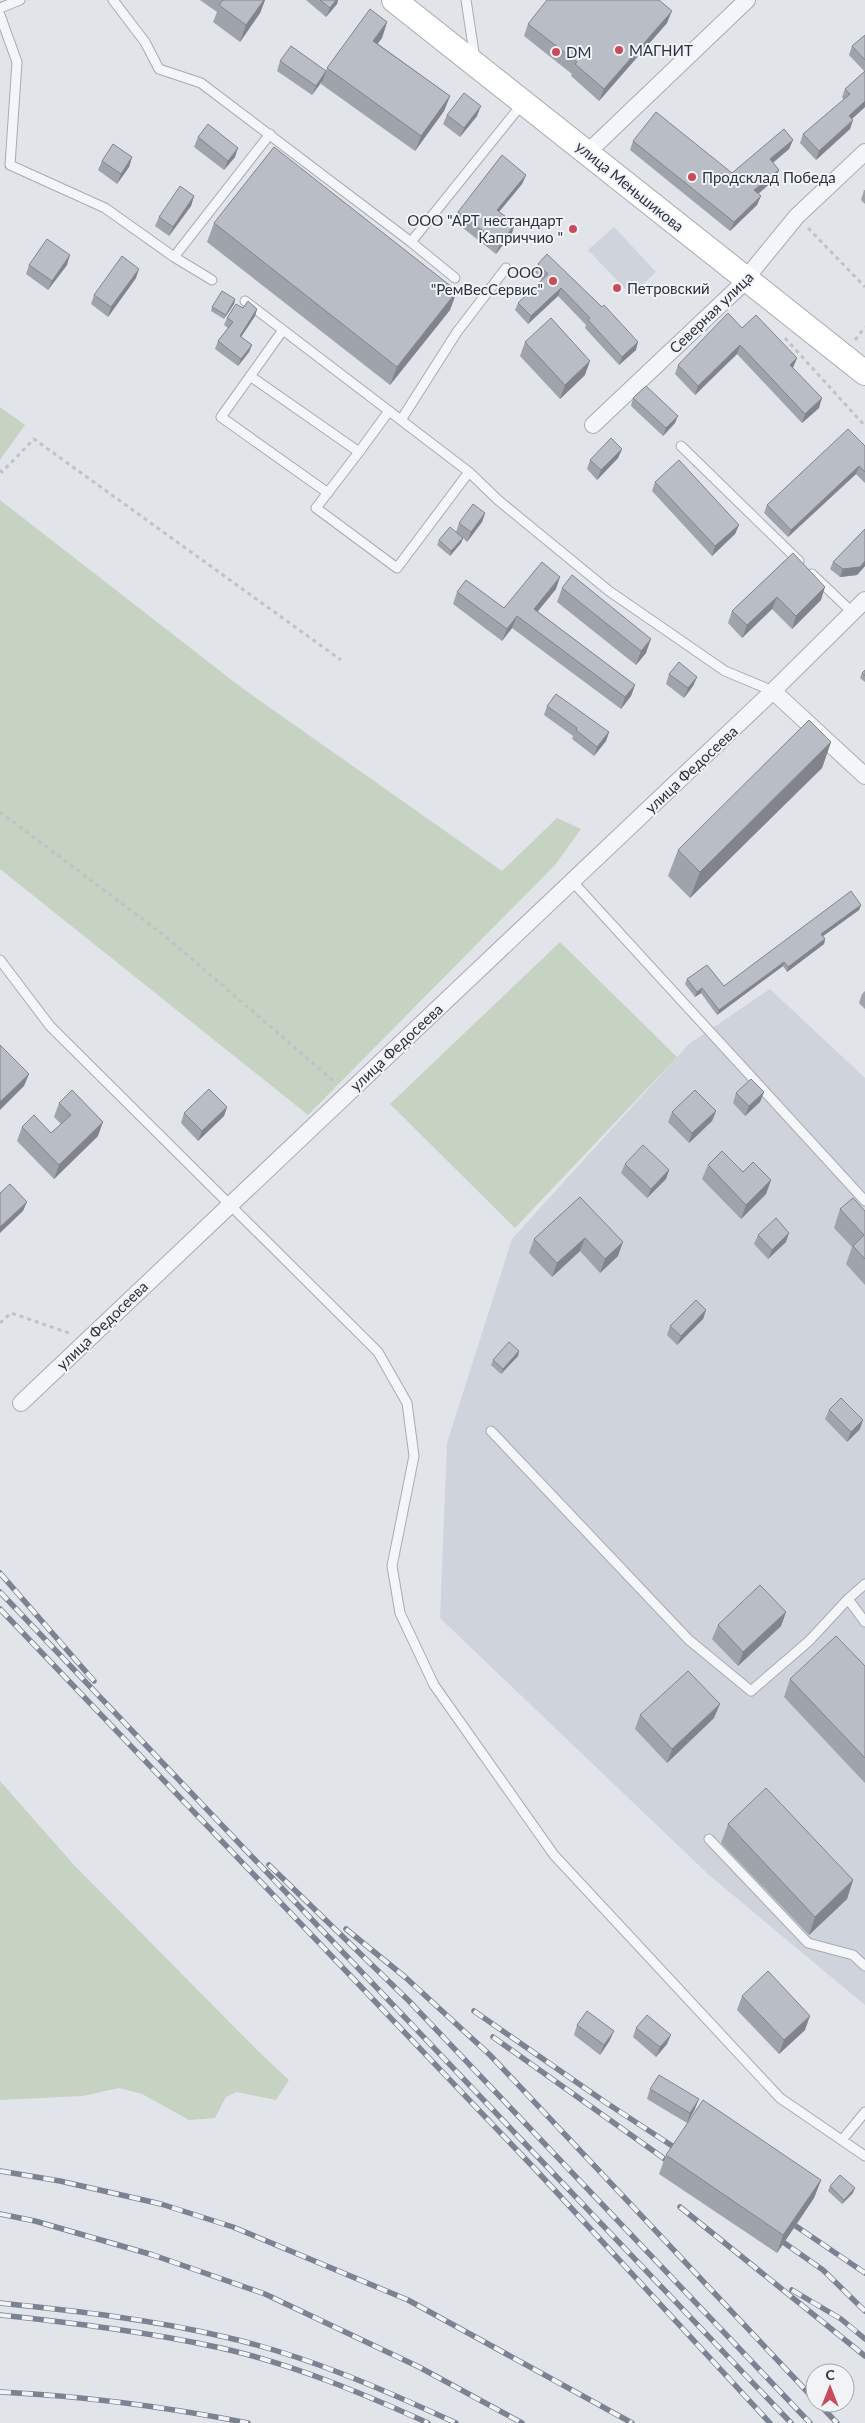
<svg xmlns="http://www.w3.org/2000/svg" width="865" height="2423" viewBox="0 0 865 2423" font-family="Lato,sans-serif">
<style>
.built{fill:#cfd3db}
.green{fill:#c6d3c3}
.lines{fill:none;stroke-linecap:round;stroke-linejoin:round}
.service-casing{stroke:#a6abb3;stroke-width:11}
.minor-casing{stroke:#a6abb3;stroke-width:18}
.secondary-casing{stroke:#a6abb3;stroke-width:26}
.path{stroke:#bfc2c8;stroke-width:3;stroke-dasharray:4 4;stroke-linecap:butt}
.service{stroke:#f4f5f8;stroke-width:9}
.minor{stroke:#f4f5f8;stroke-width:16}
.secondary{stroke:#fff;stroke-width:24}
.rail-casing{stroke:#7b8392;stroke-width:5.5}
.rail{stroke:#f1f3f7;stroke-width:4;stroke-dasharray:11;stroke-linecap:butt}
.wall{fill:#9fa3aa}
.shaded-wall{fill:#82848b}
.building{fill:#b9bdc6;stroke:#82848b}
.poi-dot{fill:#c84d5c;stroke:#f1f3f7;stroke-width:2}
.labels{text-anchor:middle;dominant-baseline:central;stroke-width:4;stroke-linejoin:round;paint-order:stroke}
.poi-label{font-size:15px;fill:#2a3240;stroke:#f1f3f7;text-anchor:start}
.street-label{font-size:15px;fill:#2a3240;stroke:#f1f3f7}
</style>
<rect width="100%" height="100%" fill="#e1e4e9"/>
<path class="built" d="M614 227 656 272 631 295 588 250Z
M770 989 865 1078V2005L709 1875 440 1618 447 1443 512 1239 689 1044Z"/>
<path class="green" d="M0 407 25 425 0 460Z
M0 500 242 688 502 871 557 818 581 829 555 865 308 1115 0 869Z
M560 942 677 1057 515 1228 390 1104Z
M0 1781 74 1865 259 2052 289 2080 276 2100 237 2092 226 2097 215 2118 189 2120 142 2094 119 2088 83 2096 0 2100Z"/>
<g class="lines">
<g class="service-casing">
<path id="service" d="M113 0 145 42 159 69 201 83 411 242 455 278
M466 0 475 59
M0 8 20 0
M0 15 17 62 10 165 105 208 174 257 212 280
M411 242 522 104
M174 257 270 134
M245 301 469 472 397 568 316 508 359 452 250 376
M283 330 221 417 328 493
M401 420 457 332 506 268
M681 446 799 561
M359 452 389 411
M469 472 498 500 609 591 725 671 773 691
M812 574 852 612
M572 881 865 1201
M0 960 50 1026 378 1352 407 1403 414 1456 392 1566 400 1613 434 1685 554 1855 780 2098 865 2156
M491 1431 689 1640 751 1691 809 1641 848 1599
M865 1584 848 1599 865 1622
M709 1839 808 1943 853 1955 865 1966
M842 2140 865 2112"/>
</g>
<g class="minor-casing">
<path id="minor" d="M588 152 747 0
M593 425 738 288 797 216 865 152
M773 691 865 776
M21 1403 773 691 865 600"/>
</g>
<g class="secondary-casing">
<path id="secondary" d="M394 0 865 373"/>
</g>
<path class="path" d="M808 228 865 287
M785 338 865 426
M855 340 865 327
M0 470 2 472 34 439 341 660
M0 812 165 936 336 1083
M0 1323 11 1313 72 1334"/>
<use href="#service" class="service"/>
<use href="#minor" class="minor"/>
<use href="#secondary" class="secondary"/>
<g class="rail-casing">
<path id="rail" d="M0 1573 94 1681
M0 1592 791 2423
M0 1609 536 2170 770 2423
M269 1865 409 2001 810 2423
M346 1929 405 1977 490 2055 815 2400
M474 2011 605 2102 683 2153
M493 2037 676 2167
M0 2171 60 2181 161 2204 233 2227 408 2300 632 2423
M680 2207 865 2356
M0 2214 35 2221 153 2255 265 2294 419 2367 522 2423
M784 2218 865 2273
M773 2235 823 2270 865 2311
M792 2290 841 2319 865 2339
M0 2303C75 2311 151 2319 225 2337 305 2355 382 2389 456 2423
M0 2315C74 2323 148 2332 221 2348 292 2364 362 2393 428 2423
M0 2392C83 2396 167 2407 248 2423
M818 2403 837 2423"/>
</g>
<use href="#rail" class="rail"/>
</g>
<path class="wall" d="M200 0H265L260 13 240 42 213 22 217 12Z
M306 0H338L337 4 326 17Z
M387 22 382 38 377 43 450 96 444 111 415 151 321 84 327 68Z
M667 23 599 101 571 76 572 74 524 36 528 24Z
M865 35V107L852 119 850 129 816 160 800 143 803 134 844 100 842 97 845 89 865 72 849 55 852 46Z
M280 61 326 71 323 80 312 95 277 71Z
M447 115 477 116 460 137 443 124Z
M198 137 235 157 224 170 194 147Z
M793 140 789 149 773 163 779 170 775 179 758 194 757 205 730 231 630 150 633 141 732 173Z
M132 157 129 167 117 184 98 170 102 161Z
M526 175 522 184 499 212 512 233 496 254 454 221 458 212Z
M864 190H865V204L861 200Z
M194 196 191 206 169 236 155 226 159 217Z
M214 223 457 291 450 310 390 385 207 242Z
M538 264 636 350 619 365 585 328 586 325 558 296 528 324 515 310 518 303 542 280 535 272Z
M29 265H67L48 290 26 274Z
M136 278 108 317 91 304 94 295Z
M235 299 234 304 224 319 211 311 212 307Z
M243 308 257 309 255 316 241 337 252 345 249 352 238 366 215 349 218 341 228 328 224 325 227 318Z
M742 328 797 358 793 368 819 408 802 423 737 354 695 395 675 374 678 365Z
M525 342 585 375 560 399 520 356Z
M633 398 675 423 663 436 631 406Z
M865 446V483L856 474 788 537 764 513 767 505Z
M622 449 618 458 597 480 587 469 590 460Z
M655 482 739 525 735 534 712 556 652 491Z
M485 513 482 522 467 542 463 538 461 543 450 556 437 545 439 540 456 532 459 523Z
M865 529V566L857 575 840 577 830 569 833 562Z
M793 553 821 600 792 629 772 609 742 638 728 623 732 611Z
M562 588 646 653 636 665 557 602Z
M556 589 537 611 635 685 631 696 621 709 512 628 502 641 453 604 457 592 504 608Z
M865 670V682L860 678 862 673Z
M669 674 697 677 693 686 684 698 666 684Z
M547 706 609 732 606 741 594 756 572 739 573 736 544 715Z
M831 742 822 768 690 898 668 876 678 850Z
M861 905 859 910 823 936 825 939 824 944 787 972 783 966 717 1015 701 993 695 997 685 984 687 979 724 986Z
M865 991V1009L859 1003 862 994Z
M764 1092 760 1102 745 1116 733 1103 736 1093Z
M59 1103 98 1136 54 1179 17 1141 22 1127 51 1133 61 1124 54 1117Z
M227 1107 224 1116 198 1141 181 1123 184 1113Z
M716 1111 712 1121 689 1143 668 1122 672 1112Z
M625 1164 669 1170 666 1179 647 1198 621 1173Z
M708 1165 743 1172 771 1180 766 1194 741 1219 702 1179Z
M580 1197 618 1256 600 1273 580 1251 552 1277 529 1253 534 1239Z
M840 1209 865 1211V1285L846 1264 852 1247 834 1228Z
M758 1235 786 1242 768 1259 754 1244Z
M706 1310 703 1319 677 1345 667 1335 670 1326Z
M519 1351 518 1356 501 1374 491 1365 493 1360Z
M829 1410 860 1429 847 1442 825 1419Z
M786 1612 781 1626 738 1666 712 1639 718 1625Z
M865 1666V1783L784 1697 790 1679Z
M640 1715 714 1718 667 1763 635 1729Z
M728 1824 853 1880 847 1899 809 1935 721 1843Z
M742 1996 805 2030 779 2054 737 2010Z
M577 2025 610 2040 600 2055 574 2035Z
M636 2028 667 2044 656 2057 633 2037Z
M650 2089 695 2109 687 2123 647 2099Z
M666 2155 821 2180 814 2198 777 2253 659 2174Z
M830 2186 853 2193 842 2204 828 2191Z"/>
<path class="shaded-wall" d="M264 0H265L260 13 240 42 246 25Z
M336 0H338L337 4 326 17 330 8Z
M672 11 667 23 599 101 604 89Z
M387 22 382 38 368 57 373 41Z
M326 71 323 80 312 95 316 86Z
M450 96 444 111 415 151 421 136Z
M865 101V107L846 124 849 116Z
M481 106 477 116 460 137 464 128Z
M853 120 850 129 816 160 819 151Z
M793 140 789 149 766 168 770 159Z
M238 148 235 157 224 170 228 161Z
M132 157 129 167 117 184 121 174Z
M779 170 775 179 751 200 754 190Z
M526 175 522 184 493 219 497 210Z
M194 196 191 206 169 236 173 227Z
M761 196 757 205 730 231 734 222Z
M515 224 512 233 496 254 500 244Z
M70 255 67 265 48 290 52 281Z
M139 269 136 278 108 317 111 307Z
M561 288 558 296 528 324 531 316Z
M457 291 450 310 390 385 397 367Z
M235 299 234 304 224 319 226 315Z
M257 309 255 316 237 343 240 336Z
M638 342 636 350 619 365 622 357Z
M252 345 249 352 238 366 241 359Z
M740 345 737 354 695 395 698 386Z
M797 358 793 367 787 374 790 365Z
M590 361 585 375 560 399 565 385Z
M822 398 819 408 802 423 805 414Z
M678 416 675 423 663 436 666 428Z
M622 449 618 458 597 480 601 470Z
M859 466 856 474 788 537 791 530Z
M485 513 482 522 467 542 471 532Z
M739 525 735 534 712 556 715 546Z
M463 538 461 543 450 556 451 551Z
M865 561V566L857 575 840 577 843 569Z
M560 577 556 589 530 621 534 609Z
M825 587 821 600 792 629 796 616Z
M777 597 772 609 742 638 747 625Z
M517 616 512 628 502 641 507 629Z
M651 639 646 653 636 665 641 651Z
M697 677 693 686 684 698 688 688Z
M635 685 631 696 621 709 625 697Z
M609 732 606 741 594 756 597 747Z
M831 742 822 768 690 898 700 872Z
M861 905 859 910 819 939 821 934Z
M825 939 824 944 787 972 788 967Z
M784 962 783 966 717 1015 719 1010Z
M702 988 701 993 695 997 697 992Z
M29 1074 24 1086 0 1110V1102Z
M764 1092 760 1102 745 1116 749 1106Z
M227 1107 224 1116 198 1141 202 1131Z
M716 1111 712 1121 689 1143 692 1133Z
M103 1122 98 1136 54 1179 59 1165Z
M669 1170 666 1179 647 1198 651 1189Z
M771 1180 766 1194 741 1219 746 1205Z
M27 1202 23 1211 0 1233V1227Z
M789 1233 786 1242 768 1259 772 1250Z
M585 1238 580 1251 552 1277 557 1263Z
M623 1242 618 1256 600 1273 605 1259Z
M706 1310 703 1319 677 1345 681 1336Z
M519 1351 518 1356 501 1374 503 1369Z
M863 1420 860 1429 847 1442 851 1432Z
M786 1612 781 1626 738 1666 743 1652Z
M720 1704 714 1718 667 1763 672 1749Z
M853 1880 847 1899 809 1935 815 1917Z
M810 2016 805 2030 779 2054 784 2040Z
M614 2031 610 2040 600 2055 604 2045Z
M671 2035 667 2044 656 2057 660 2047Z
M699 2099 695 2109 687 2123 690 2113Z
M821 2180 814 2198 777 2253 783 2235Z
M855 2188 853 2193 842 2204 844 2200Z"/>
<path class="building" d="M223 0H264L246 25 219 5Z
M320 0H336L330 8Z
M547 0H659L672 11 604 89 575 64 577 62 528 24Z
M370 9 387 22 373 41 450 96 421 136 327 68Z
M865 35V60L852 46Z
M291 46 326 71 316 86 280 61Z
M865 71V101L849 116 853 120 819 151 803 134 850 94 845 89Z
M464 93 481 106 464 128 447 115Z
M656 112 732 173 784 129 793 140 770 159 779 170 754 190 761 196 734 222 633 141Z
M208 124 238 148 228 161 198 137Z
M113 144 132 157 121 174 102 161Z
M274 147 457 291 397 367 214 223Z
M502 155 526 175 497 210 515 224 500 244 458 212Z
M180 186 194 196 173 227 159 217Z
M47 239 70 255 52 281 29 265Z
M547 254 602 307 604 305 638 342 622 357 588 320 590 318 561 288 531 316 518 303 548 274 538 264Z
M122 256 139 269 111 307 94 295Z
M222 291 235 299 226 315 212 307Z
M248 301 257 309 240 336 252 345 241 359 218 341 233 322 227 318 236 304 243 308Z
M728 313 742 328 756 315 797 358 790 365 822 398 805 414 740 345 698 386 678 365Z
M551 318 590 361 565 385 525 342Z
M646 386 678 416 666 428 633 398Z
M848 429 865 446V472L859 466 791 530 767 505Z
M611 438 622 449 601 470 590 460Z
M679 460 739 525 715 546 655 482Z
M473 504 485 513 471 532 459 523Z
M450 527 463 538 451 551 439 540Z
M865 529V561L860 567 843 569 833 562Z
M793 553 825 587 796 616 777 597 747 625 732 611Z
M542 562 560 577 534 609 635 685 625 697 517 616 507 629 457 592 466 580 504 608Z
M572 575 651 639 641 651 562 588Z
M679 662 697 677 688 688 669 674Z
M865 670V676L862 673Z
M556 694 609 732 597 747 576 730 577 728 547 706Z
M809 720 831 742 700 872 678 850Z
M851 891 861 905 821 934 825 939 788 967 784 962 719 1010 702 988 697 992 687 979 707 965 724 986Z
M0 1045 29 1074 0 1102Z
M751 1079 764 1092 749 1106 736 1093Z
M209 1089 227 1107 202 1131 184 1113Z
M72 1090 103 1122 59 1165 22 1127 34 1115 51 1133 71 1115 59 1103Z
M695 1090 716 1111 692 1133 672 1112Z
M643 1145 669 1170 651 1189 625 1164Z
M722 1151 743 1172 753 1162 771 1180 746 1205 708 1165Z
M10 1184 27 1202 0 1227V1193Z
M580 1197 623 1242 605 1259 585 1238 557 1263 534 1239Z
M853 1198 865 1211V1259L853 1246 864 1235 840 1209Z
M776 1218 789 1233 772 1250 758 1235Z
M696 1300 706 1310 681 1336 670 1326Z
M509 1342 519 1351 503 1369 493 1360Z
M841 1398 863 1420 851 1432 829 1410Z
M760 1585 786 1612 743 1652 718 1625Z
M836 1636 865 1666V1758L790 1679Z
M688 1671 720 1704 672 1749 640 1715Z
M766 1788 853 1880 815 1917 728 1824Z
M768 1971 810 2016 784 2040 742 1996Z
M587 2011 614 2031 604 2045 577 2025Z
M647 2015 671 2035 660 2047 636 2028Z
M659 2075 699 2099 690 2113 650 2089Z
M703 2100 821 2180 783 2235 666 2155Z
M840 2175 855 2188 844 2200 830 2186Z"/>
<g class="poi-dot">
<circle cx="619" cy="50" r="5"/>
<circle cx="556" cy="52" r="5"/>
<circle cx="692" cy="177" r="5"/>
<circle cx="573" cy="229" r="5"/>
<circle cx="553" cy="281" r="5"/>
<circle cx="617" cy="288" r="5"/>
</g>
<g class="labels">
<g class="poi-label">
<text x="629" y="50">МАГНИТ</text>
<text x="566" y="52">DM</text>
<text x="702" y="177">Продсклад Победа</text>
<text x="563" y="220" text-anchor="end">ООО "АРТ нестандарт<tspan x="563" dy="17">Каприччио "</tspan></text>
<text x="543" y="272" text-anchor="end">ООО<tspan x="543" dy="17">"РемВесСервис"</tspan></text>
<text x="627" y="288">Петровский</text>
</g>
<g class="street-label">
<text transform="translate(630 186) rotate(39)">улица Меньшикова</text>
<text transform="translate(711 312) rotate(-44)">Северная улица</text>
<text transform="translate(691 769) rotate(-43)">улица Федосеева</text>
<text transform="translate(396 1047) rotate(-43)">улица Федосеева</text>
<text transform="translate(102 1325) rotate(-44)">улица Федосеева</text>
</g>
</g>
<g transform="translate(830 2388)"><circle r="24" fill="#f1f3f7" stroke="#a1a6ae"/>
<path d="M0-4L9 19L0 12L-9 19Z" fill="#c84d5c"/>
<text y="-8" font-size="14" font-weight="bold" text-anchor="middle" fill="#2a3240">С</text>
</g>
</svg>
